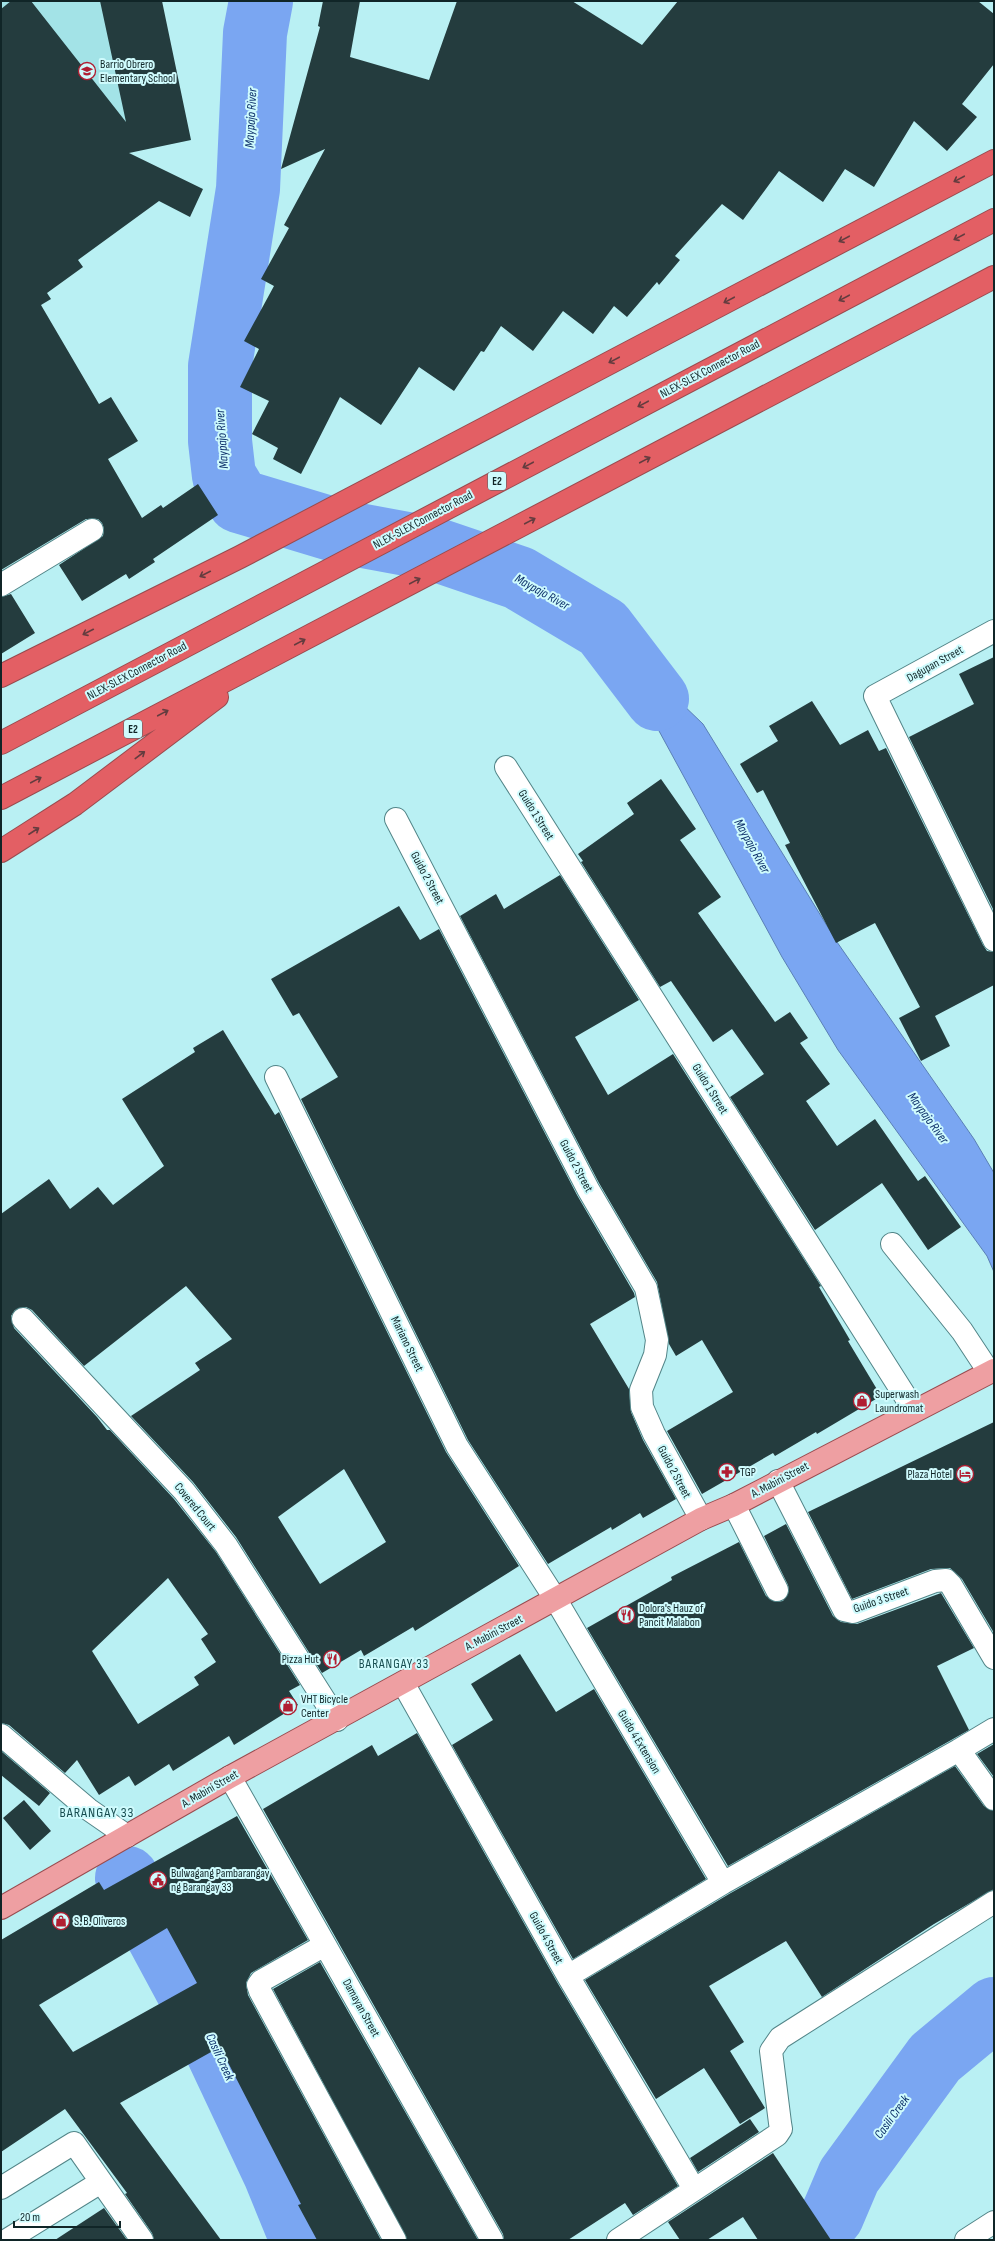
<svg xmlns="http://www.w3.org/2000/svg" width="995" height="2241" viewBox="0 0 995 2241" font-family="'Sofia Sans Condensed',sans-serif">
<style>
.built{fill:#a3e3e7}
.water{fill:#7aa6f2;stroke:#5a7fb5}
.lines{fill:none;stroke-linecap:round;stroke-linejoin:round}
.river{stroke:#7aa6f2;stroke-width:64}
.building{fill:#243c3e;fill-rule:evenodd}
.minor-casing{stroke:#528588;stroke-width:24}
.major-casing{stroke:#994b4f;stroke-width:24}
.highway-casing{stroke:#994b4f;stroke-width:24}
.minor{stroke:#fff;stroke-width:22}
.major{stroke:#ee9fa2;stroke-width:22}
.highway{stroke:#e35f64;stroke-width:22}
.oneway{stroke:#643c3f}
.labels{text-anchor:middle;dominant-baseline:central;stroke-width:4;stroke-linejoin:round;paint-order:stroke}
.shield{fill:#cffbfd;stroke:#496567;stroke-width:1}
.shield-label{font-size:11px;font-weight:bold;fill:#102527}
.poi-label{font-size:12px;fill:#102527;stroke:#cffbfd;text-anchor:start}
.street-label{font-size:12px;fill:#102527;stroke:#cffbfd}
.water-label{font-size:13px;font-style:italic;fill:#0e306a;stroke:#cffbfd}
.neighbourhood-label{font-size:13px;letter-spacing:1px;fill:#174d50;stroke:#cffbfd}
.quarter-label{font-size:14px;letter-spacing:1px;fill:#174d50;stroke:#cffbfd}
</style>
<rect width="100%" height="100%" fill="#b9f0f3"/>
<path class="built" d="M1 1H155L191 140 103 157 1 151Z"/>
<path class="water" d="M603 628 703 724 837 942 974 1139 994 1173V1272L987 1256 838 1050 782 957Z"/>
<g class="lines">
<path class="river" d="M261 1 255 33 248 189 220 366V441L224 476 239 501 342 532 434 549 519 578 603 628 657 699
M127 1878 197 2008 275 2174 302 2240
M810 2240 832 2216 849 2176 935 2058 994 2009"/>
</g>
<path class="building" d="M11 1H31L126 122 100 1H162L191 140 129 153 203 189 190 217 159 201 78 260 83 267 47 293 51 299 41 305 99 404 111 397 138 441 108 459 142 518 161 505 163 508 198 484 218 515 153 559 155 562 129 579 126 574 82 601 59 565 103 536 104 529 102 523 98 519H86L1 570V9Z
M323 1H360L350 57 429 80 457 1H572L642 45 678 1H978L994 14V64L962 104 977 117 947 151 914 121 874 187 845 169 823 202 779 171 743 220 722 204 675 256 680 260 659 285 657 282 627 317 614 306 593 334 563 311 533 351 501 326 484 352 481 351 454 391 419 367 381 425 340 397 301 474 273 459 278 448 252 434 269 401 240 387 259 349 244 341 274 286 261 279 289 228 284 225 325 149 281 169 320 27 318 26Z
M11 594 35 633 1 654V597Z
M994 657V911L909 737 974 704 959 674Z
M812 701 840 745 868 730 879 751 886 748 983 945 987 951 994 952V985L935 1016 950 1046 921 1061 899 1018 920 1007 875 923 836 943 785 845 790 843 763 790 757 793 740 764 778 741 769 726Z
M661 779 696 829 680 840 721 897 698 913 775 1022 790 1012 808 1038 800 1043 830 1084 806 1101 837 1146 875 1119 918 1181 925 1176 961 1227 928 1250 882 1183 815 1230 730 1097 764 1074 732 1029 713 1042 671 981 660 987 581 862 583 861 578 854 634 814 627 803Z
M560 875 639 1000 575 1037 608 1095 673 1054 821 1286 819 1287 850 1340 848 1341 881 1396 817 1434 816 1432 775 1456 773 1453 702 1494 667 1431 733 1392 702 1340 676 1356 669 1344 657 1282 599 1183 460 916 496 894 504 909Z
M399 906 420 940 439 929 577 1195 634 1293 635 1297 590 1324 629 1389 631 1412 643 1440 676 1499 643 1518 640 1513 612 1530 611 1527 548 1564 468 1440 301 1099 338 1077 299 1013 293 1016 271 979Z
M223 1030 275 1115 279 1112 446 1452 519 1566 415 1631 413 1627 364 1656 361 1650 322 1673 236 1537 193 1482 131 1416 200 1370 195 1363 232 1339 186 1286 84 1366 32 1310 26 1307 15 1310 11 1316 14 1328 97 1417 107 1430H110L174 1499 216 1552 300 1685 289 1691 298 1705 234 1745 229 1736 173 1771 169 1764 135 1786 129 1776 99 1795 77 1760 65 1773 9 1725 1 1723V1214L49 1179 70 1209 98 1187 113 1205 164 1166 122 1099 195 1052 193 1048ZM344 1469 386 1542 320 1584 278 1517ZM168 1578 208 1634 201 1639 216 1662 194 1677 199 1685 138 1724 92 1651Z
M994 1422V1633L962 1579 950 1568 931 1569 852 1599 808 1512Z
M786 1524 833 1616 841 1622 857 1624 941 1593 974 1648 937 1666 969 1730 728 1866 587 1628 672 1580 671 1577 739 1542 766 1596 776 1602 783 1601 789 1591 788 1585 764 1536Z
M520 1654 556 1712 594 1689 706 1879 573 1959 452 1745 493 1720 471 1684Z
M417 1733 557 1982 678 2186 633 2215 625 2203 568 2240H504L503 2234 263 1809 372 1745 378 1756Z
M994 1744V1777L977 1754Z
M1 1751 50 1793 39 1806 1 1775Z
M955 1766 984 1806 994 1811V1889L934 1924 822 1997 786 1941 709 1986 744 2042 730 2051 765 2108 740 2124 704 2068 656 2099 585 1980 729 1894Z
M24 1800 51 1831 30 1850 3 1818Z
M237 1816 308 1940 251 1973 246 1983 248 1995 381 2240H317L298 2205 301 2204 220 2047 120 2103 221 2240H154L152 2233 125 2194 127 2193 65 2109 1 2152V1940L99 1882 104 1890ZM167 1928 197 1983 73 2052 39 2005Z
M320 1962 478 2240H407L273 1989Z
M750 2119 759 2132 698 2172 690 2158Z
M773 2153 831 2240H758L743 2217 707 2240H680L668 2222Z
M104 2208 127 2240H55Z"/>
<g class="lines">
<g class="minor-casing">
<path id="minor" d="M1 585 92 530
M994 631 875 696 994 940
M506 767 914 1410
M396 819 588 1189 646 1288 657 1340 655 1355 641 1390 642 1407 654 1434 701 1519
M276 1077 457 1446 556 1600 723 1883
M892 1244 962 1331 989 1372
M23 1319 184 1491 226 1545 337 1720
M778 1481 844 1610 853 1612 935 1581 946 1580 951 1585 994 1658
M734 1505 777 1590
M403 1683 568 1976 694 2189
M994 1729 959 1750 994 1799
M1 1735 88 1809 127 1836
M230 1777 492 2240
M325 1945 261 1981 258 1985 260 1991 395 2240
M568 1976 723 1883 959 1750
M1 2188 74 2143 142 2240
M7 2240 101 2182
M618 2240 777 2135 781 2129 780 2123 771 2051 780 2038 994 1902
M966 2240 994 2222"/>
</g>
<g class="major-casing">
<path id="major" d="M1 1908 230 1777 701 1519 734 1505 994 1370"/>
</g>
<g class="highway-casing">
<path id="highway" d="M1 676 240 557 994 161
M1 743 994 220
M1 798 994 277
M1 851 75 804 217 697"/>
</g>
<use href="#minor" class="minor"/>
<use href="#major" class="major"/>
<use href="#highway" class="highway"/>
</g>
<defs><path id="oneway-shaft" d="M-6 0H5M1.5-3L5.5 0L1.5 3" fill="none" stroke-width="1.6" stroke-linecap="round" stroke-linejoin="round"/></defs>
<g class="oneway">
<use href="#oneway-shaft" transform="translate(959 179) rotate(152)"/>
<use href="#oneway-shaft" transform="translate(959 237) rotate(152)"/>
<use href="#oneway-shaft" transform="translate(844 239) rotate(152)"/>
<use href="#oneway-shaft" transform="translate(844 298) rotate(152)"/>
<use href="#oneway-shaft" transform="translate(729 300) rotate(152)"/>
<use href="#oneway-shaft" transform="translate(614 360) rotate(152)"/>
<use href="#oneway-shaft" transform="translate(643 404) rotate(152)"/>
<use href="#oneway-shaft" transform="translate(645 460) rotate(-28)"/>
<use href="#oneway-shaft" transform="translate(528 465) rotate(152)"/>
<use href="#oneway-shaft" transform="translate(530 521) rotate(-28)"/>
<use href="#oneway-shaft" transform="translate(205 574) rotate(153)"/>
<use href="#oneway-shaft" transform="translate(415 581) rotate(-28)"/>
<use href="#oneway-shaft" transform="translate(88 632) rotate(153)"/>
<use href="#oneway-shaft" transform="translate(300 642) rotate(-28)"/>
<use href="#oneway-shaft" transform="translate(163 713) rotate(-28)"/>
<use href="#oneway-shaft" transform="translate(140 755) rotate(-37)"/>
<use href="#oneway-shaft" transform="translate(36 780) rotate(-28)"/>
<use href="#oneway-shaft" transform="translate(34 831) rotate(-33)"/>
</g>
<defs>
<g id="school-ring" transform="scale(0.9)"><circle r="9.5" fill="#cffbfd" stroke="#b11e32" stroke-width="1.5"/><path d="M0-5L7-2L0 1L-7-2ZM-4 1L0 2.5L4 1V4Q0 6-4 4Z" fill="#b11e32"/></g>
<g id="shop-ring" transform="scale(0.9)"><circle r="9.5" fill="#cffbfd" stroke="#b11e32" stroke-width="1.5"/><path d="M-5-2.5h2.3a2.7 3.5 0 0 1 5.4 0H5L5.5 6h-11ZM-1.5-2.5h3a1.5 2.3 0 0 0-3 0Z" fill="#b11e32"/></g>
<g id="pharmacy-ring" transform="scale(0.9)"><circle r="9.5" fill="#cffbfd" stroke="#b11e32" stroke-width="1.5"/><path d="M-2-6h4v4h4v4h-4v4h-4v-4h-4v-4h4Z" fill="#b11e32"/></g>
<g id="hotel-ring" transform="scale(0.9)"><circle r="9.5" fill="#cffbfd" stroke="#b11e32" stroke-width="1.5"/><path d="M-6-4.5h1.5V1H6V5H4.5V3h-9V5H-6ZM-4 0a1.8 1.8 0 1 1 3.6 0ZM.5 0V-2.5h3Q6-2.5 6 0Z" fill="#b11e32"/></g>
<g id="restaurant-ring" transform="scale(0.9)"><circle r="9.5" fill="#cffbfd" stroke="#b11e32" stroke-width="1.5"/><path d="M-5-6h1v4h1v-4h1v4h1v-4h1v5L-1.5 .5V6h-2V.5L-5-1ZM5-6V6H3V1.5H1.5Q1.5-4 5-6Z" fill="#b11e32"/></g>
<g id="civic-ring" transform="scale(0.9)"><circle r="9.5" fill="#cffbfd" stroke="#b11e32" stroke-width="1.5"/><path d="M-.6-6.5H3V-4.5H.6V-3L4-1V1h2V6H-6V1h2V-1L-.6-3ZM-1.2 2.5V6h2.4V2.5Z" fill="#b11e32"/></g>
</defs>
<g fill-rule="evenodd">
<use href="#school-ring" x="87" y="71"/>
<use href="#shop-ring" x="862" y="1401"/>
<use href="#pharmacy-ring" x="727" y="1472"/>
<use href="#hotel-ring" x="965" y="1474"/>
<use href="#restaurant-ring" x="626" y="1615"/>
<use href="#restaurant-ring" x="332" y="1659"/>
<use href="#shop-ring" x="288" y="1706"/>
<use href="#civic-ring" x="158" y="1880"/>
<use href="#shop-ring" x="61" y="1921"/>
</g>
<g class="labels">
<g class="shield">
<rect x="488" y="472" width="18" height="18" rx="3"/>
<rect x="124" y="720" width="18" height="18" rx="3"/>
</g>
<g class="shield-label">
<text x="497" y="481">E2</text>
<text x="133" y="729">E2</text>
</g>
<g class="poi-label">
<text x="100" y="64">Barrio Obrero<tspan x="100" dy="14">Elementary School</tspan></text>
<text x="875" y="1394">Superwash<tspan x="875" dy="14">Laundromat</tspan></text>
<text x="740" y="1472">TGP</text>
<text x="952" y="1474" text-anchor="end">Plaza Hotel</text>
<text x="639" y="1608">Dolora's Hauz of<tspan x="639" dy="14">Pancit Malabon</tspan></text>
<text x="319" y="1659" text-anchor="end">Pizza Hut</text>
<text x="301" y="1699">VHT Bicycle<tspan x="301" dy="14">Center</tspan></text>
<text x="171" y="1873">Bulwagang Pambarangay<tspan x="171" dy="14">ng Barangay 33</tspan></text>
<text x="74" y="1921">S. B. Oliveros</text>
</g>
<g class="street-label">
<text transform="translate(710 369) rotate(-28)">NLEX-SLEX Connector Road</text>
<text transform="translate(423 520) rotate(-28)">NLEX-SLEX Connector Road</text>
<text transform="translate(935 664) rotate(-29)">Dagupan Street</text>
<text transform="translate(137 671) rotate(-28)">NLEX-SLEX Connector Road</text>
<text transform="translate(536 815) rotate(58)">Guido 1 Street</text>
<text transform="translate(427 878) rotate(62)">Guido 2 Street</text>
<text transform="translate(710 1089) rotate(58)">Guido 1 Street</text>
<text transform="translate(576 1166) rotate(62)">Guido 2 Street</text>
<text transform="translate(407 1344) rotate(64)">Mariano Street</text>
<text transform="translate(674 1472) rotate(62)">Guido 2 Street</text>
<text transform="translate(780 1480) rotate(-28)">A. Mabini Street</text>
<text transform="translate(195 1507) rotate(51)">Covered Court</text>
<text transform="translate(881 1600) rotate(-19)">Guido 3 Street</text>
<text transform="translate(494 1633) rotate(-28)">A. Mabini Street</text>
<text transform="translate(639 1742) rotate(59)">Guido 4 Extension</text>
<text transform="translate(210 1789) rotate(-30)">A. Mabini Street</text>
<text transform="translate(546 1938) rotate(61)">Guido 4 Street</text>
<text transform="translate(361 2008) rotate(61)">Damayan Street</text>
</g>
<g class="water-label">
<text transform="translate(251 118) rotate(-87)">Maypajo River</text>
<text transform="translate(222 439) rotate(-94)">Maypajo River</text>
<text transform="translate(542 592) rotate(29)">Maypajo River</text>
<text transform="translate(752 846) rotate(61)">Maypajo River</text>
<text transform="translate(928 1118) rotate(54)">Maypajo River</text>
<text transform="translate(220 2057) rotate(65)">Casili Creek</text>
<text transform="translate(892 2117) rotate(-54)">Casili Creek</text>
</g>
<g class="neighbourhood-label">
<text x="394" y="1664">BARANGAY 33</text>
</g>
<g class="quarter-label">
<text x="97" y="1812">BARANGAY 33</text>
</g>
</g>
<rect width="995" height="2241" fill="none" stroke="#102527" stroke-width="4"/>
<path d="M14 2221v6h106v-6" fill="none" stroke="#102527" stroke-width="2"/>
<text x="20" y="2221" font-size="12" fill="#102527" stroke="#cffbfd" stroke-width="3" paint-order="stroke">20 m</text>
</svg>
